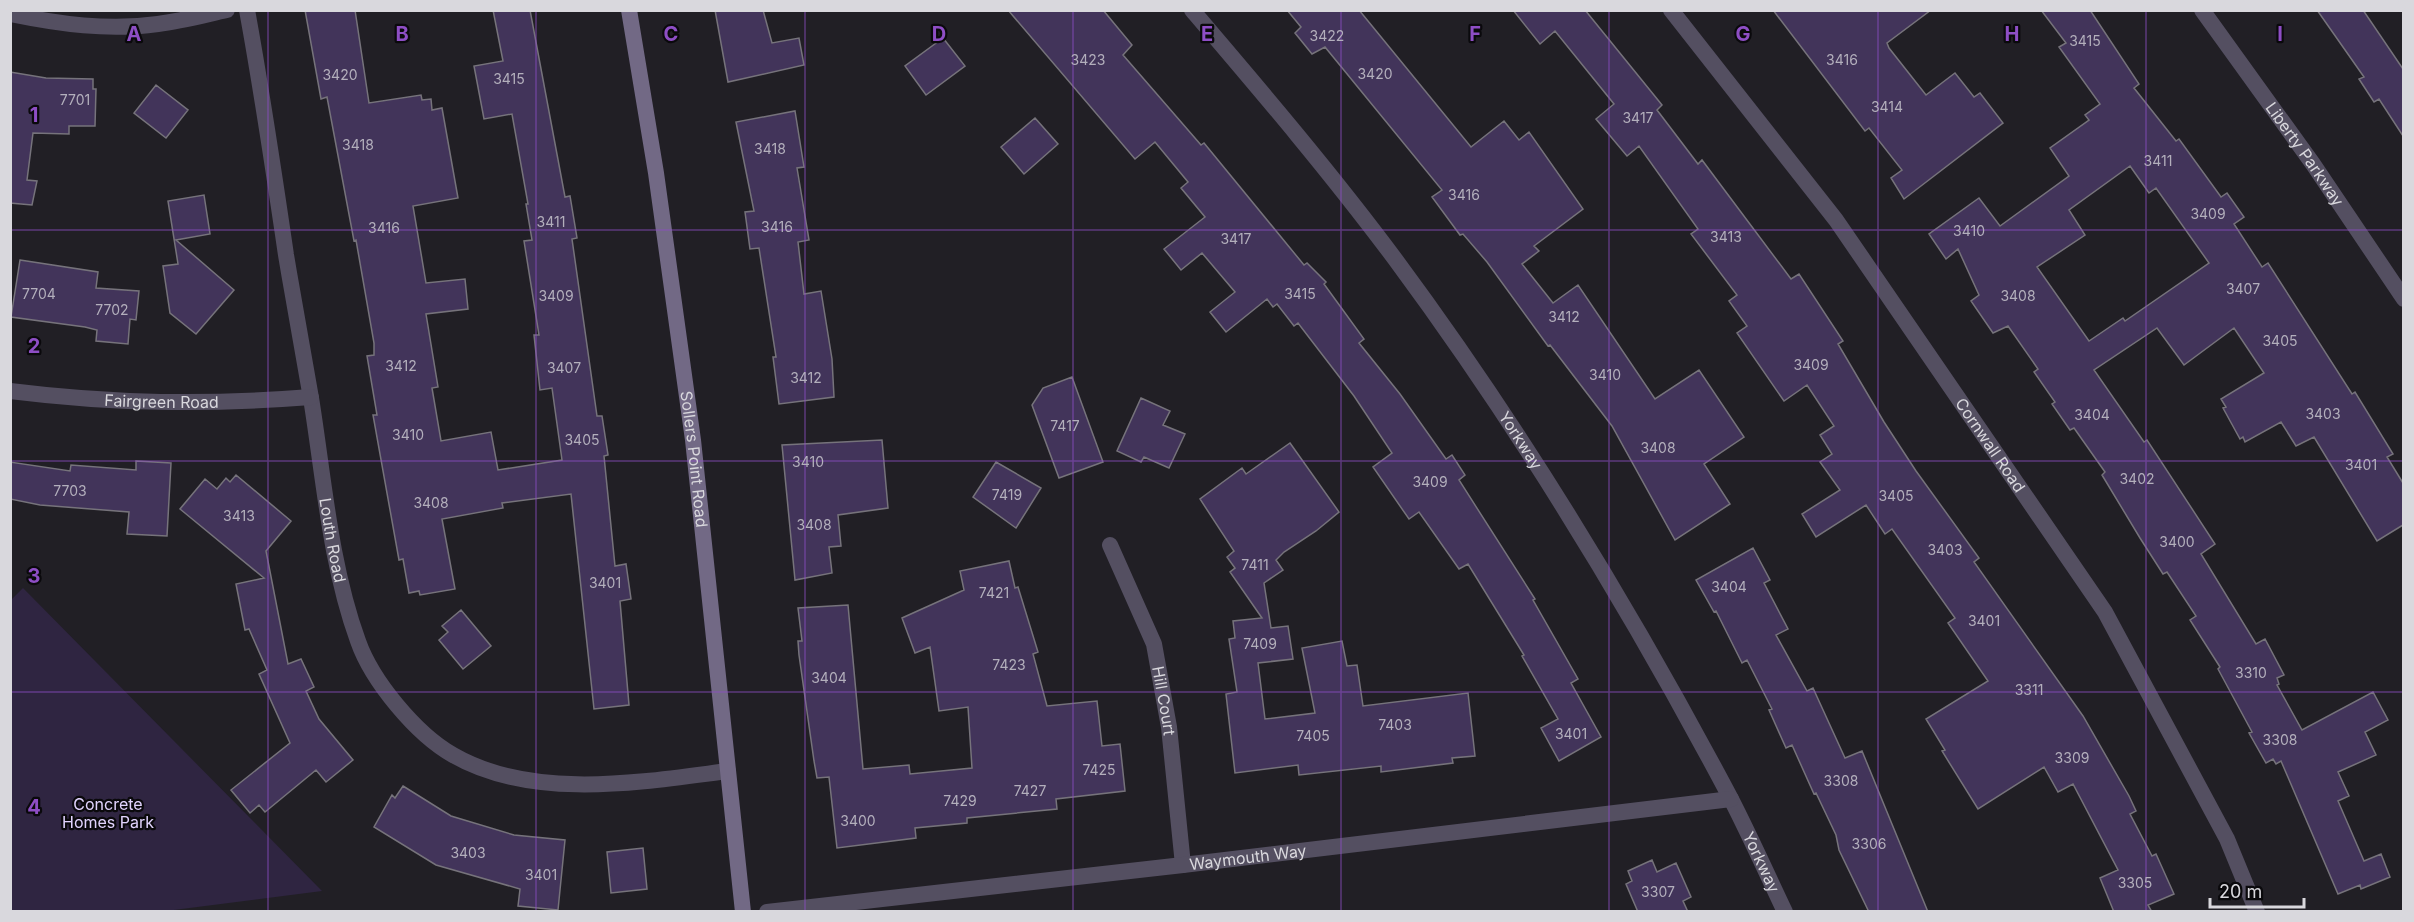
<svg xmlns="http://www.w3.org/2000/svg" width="2414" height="922" viewBox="0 0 2414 922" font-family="Inter,sans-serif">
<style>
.park{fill:#2f2541}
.building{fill:#42345a;stroke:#76737b;stroke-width:1.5;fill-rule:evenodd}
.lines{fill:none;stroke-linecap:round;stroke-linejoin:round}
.minor{stroke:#544f61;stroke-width:16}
.tertiary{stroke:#544f61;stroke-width:16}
.secondary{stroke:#726985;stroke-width:16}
.grid{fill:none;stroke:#8e4ec5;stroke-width:1.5;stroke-opacity:0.55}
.labels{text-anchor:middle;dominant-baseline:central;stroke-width:4.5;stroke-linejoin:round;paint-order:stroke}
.number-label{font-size:14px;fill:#b3afbc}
.street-label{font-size:16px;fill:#d9d8dd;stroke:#0a090c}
.park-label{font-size:16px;fill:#e1d3fd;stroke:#0a090c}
.grid-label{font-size:20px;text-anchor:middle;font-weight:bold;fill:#8e4ec5;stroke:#0a090c;stroke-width:4.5;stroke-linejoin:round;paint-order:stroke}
</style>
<rect width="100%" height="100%" fill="#211f25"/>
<path class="park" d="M23 588 322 891 166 911H11L10 601Z"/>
<path class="building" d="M305 10H355L369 103 421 95 422 100 431 99 432 110 442 108 458 198 413 206 426 283 465 279 468 309 426 314 438 387 432 388 441 441 491 432 498 470 562 460 552 388 540 390 534 335H539L524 241 532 240 526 204H528L512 114 484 119 474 66 503 61 493 10H530L565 197 570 196 577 238 572 239 597 416H602L608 455 604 456 615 566 626 564 631 599 620 601 629 705 594 709 571 494 502 503 503 508 442 519 455 589 420 595 419 591 409 593 403 559 399 560 373 415H377L367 356 374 355V343L356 240 354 241 327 97 321 99Z
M715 10H763L772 43 799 38 804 65 728 82Z
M1008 10H1103L1132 45 1123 55 1201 145 1204 143 1304 265 1307 263 1326 282 1324 284 1364 339 1359 343 1400 394 1446 459 1452 455 1465 475 1459 480 1535 599 1533 600 1578 679 1571 683 1601 737 1559 761 1541 728 1558 719 1522 656 1524 655 1468 564 1459 569 1419 512 1409 519 1373 467 1392 453 1354 396 1298 323 1294 326 1277 304 1273 307 1267 299 1226 332 1210 312 1235 292 1202 253 1181 270 1164 249 1205 217 1181 188 1188 182 1155 142 1135 159Z
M1287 10H1359L1471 147 1504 121 1519 140 1529 132 1583 209 1534 246 1539 251 1522 264 1553 303 1578 285 1655 399 1699 370 1744 437 1704 464 1730 504 1675 540 1612 426 1550 345 1548 346 1487 262 1463 234 1460 235 1432 197 1442 190 1325 47 1312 54 1295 33 1301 27Z
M1513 10H1585L1662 105 1657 110 1698 164 1702 160 1791 279 1799 274 1843 341 1838 344 1884 422 1916 471 1979 558 1974 562 2083 716 2129 796 2136 811 2130 814 2152 856 2156 854 2174 894 2148 905 2152 912H2114L2100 878 2118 870 2073 784 2058 792 2044 767 1978 809 1942 751 1945 750 1926 719 1988 681 1948 623 1955 618 1892 529 1885 534 1866 505 1816 537 1802 514 1840 490 1820 462 1832 454 1820 435 1834 426 1807 385 1784 401 1737 333 1747 326 1729 301 1737 295 1691 234 1698 229 1639 146 1627 156 1596 119 1614 104 1555 31 1540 44Z
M1773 10H1931L1887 43 1889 48 1926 95 1955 73 1974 97 1980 93 2003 123 1904 199 1891 178 1902 170 1869 128 1865 131Z
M2041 10H2090L2139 84 2134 88 2176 141 2179 139 2221 197 2227 193 2244 217 2234 224 2262 267 2268 263 2352 394 2355 392 2393 454 2387 457 2403 483V525L2377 541 2314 437 2296 446 2281 422 2245 442 2243 437 2240 439 2223 408 2226 407 2221 399 2264 373 2234 328 2184 365 2157 328 2094 370 2144 442 2147 440 2215 544 2201 554 2256 644 2265 639 2284 675 2277 678 2279 684 2277 685 2302 730 2373 692 2388 720 2365 732 2376 755 2338 772 2349 796 2338 801 2364 861 2381 854 2390 877 2361 889 2360 885 2338 894 2281 761 2276 764 2273 759 2266 763 2249 733 2252 732 2218 669 2220 667 2190 620 2196 616 2167 572 2163 574 2140 538 2102 475 2105 472 2074 428 2070 430 2052 404 2055 402 2034 372 2038 369 2008 326 1993 333 1971 301 1979 295 1958 249 1946 259 1929 234 1979 198 2000 226 2069 176 2050 148 2089 120 2085 115 2100 104 2059 47 2066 43ZM2130 166 2149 193 2156 188 2209 263 2125 321 2123 318 2089 341 2037 267 2085 235 2069 210Z
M2317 10H2363L2403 69V136L2379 99 2374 102 2359 79 2364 77Z
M943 38 965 66 926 95 905 66Z
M10 72 46 78 93 79V89H96L95 126H69V134L33 133 27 180 37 181 32 205 10 203Z
M156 85 188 110 166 138 134 113Z
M795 111 804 167 797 168 809 240 798 242 804 294 821 291 832 359 834 397 779 404 773 357H776L759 248 750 249 745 212 754 211 736 122Z
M1035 118 1058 144 1024 174 1001 147Z
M204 195 210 234 176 240 234 290 196 334 170 313 163 266 178 264 168 201Z
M20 260 98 272 96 288 139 291 136 320 130 319 128 344 96 341 97 330 85 327 11 317Z
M1072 377 1103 462 1059 478 1032 405 1043 388Z
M1141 398 1170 411 1163 425 1185 434 1169 468 1144 457 1141 462 1117 451Z
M882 440 888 508 838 515 841 546 829 547 832 573 795 580 782 445Z
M1290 443 1339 512 1316 531 1284 552 1276 560 1283 570 1264 583 1271 628 1288 626 1293 659 1258 663 1265 719 1315 713 1302 648 1342 641 1347 666 1357 665 1363 706 1468 693 1475 756 1452 758 1453 763 1381 772V766L1299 775 1298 765 1235 773 1226 694 1237 692 1229 639 1235 638 1233 621 1262 618 1230 572 1235 568 1227 557 1234 551 1200 499 1242 468 1246 474Z
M136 461 171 463 167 536 127 534 129 512 40 505 10 499V462L70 471 71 465 136 470Z
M996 462 1041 488 1016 528 973 497Z
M236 475 291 521 266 551 288 664 301 659 314 687 306 691 319 719 353 760 326 782 316 770 265 812 259 805 250 813 231 790 290 743 259 674 267 670 249 629 245 630 236 584 264 578 180 509 205 479 217 489 226 478 230 482Z
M1753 548 1770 580 1764 583 1788 629 1776 635 1807 691 1813 688 1845 758 1862 751 1928 912H1869L1839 850 1836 835 1816 793 1814 794 1792 745 1786 748 1769 710 1772 709 1747 660 1742 663 1716 611 1714 612 1696 580Z
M1009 561 1015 588 1018 587 1038 652 1033 654 1047 706 1097 701 1102 746 1120 744 1125 791 1056 799 1057 809 967 818V823L915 828 916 838 837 848 829 777 817 778 814 761 799 655 798 641H802L798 608 848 605 863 769 909 765 910 774 972 768 968 707 939 711 930 647 915 653 902 618 964 590 960 571Z
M461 610 491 646 463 669 439 640 448 632 442 626Z
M403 786 451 816 514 835 565 840 558 910 518 906 520 889 436 865 374 827 392 795 395 798Z
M643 848 647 889 611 893 607 852Z
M1652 860 1657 872 1676 863 1691 897 1683 901 1688 912H1638L1626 884 1632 881 1628 871Z"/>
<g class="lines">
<g class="minor">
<path id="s1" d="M247 10C262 92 274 173 286 255 294 303 303 351 311 398 324 479 330 564 358 641 372 681 416 734 453 755 533 801 642 782 728 771"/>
<path id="s2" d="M1192 10C1261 91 1331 173 1395 259 1521 429 1632 612 1731 799 1750 836 1767 874 1785 912"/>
<path id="s3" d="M1671 10 1836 220 2105 612 2227 839 2257 912"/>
<path d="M10 14C59 24 108 31 158 24 181 21 204 15 227 10"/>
<path id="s4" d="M10 391C114 404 207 405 311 397"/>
<path id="s5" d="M1110 545 1154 644 1169 727 1183 865"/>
<path id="s6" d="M767 912 1183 865 1731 799"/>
</g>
<path class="tertiary" id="s7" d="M2202 10 2313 164 2404 299"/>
<path class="secondary" id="s8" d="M629 10 656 173 693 440 743 912"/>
</g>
<path class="grid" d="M268 10V912M536 10V912M805 10V912M1073 10V912M1341 10V912M1609 10V912M1878 10V912M2146 10V912M10 230H2404M10 461H2404M10 692H2404"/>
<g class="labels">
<g class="number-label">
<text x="1327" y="35">3422</text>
<text x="2085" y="40">3415</text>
<text x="1088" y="59">3423</text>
<text x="1842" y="59">3416</text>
<text x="1375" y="73">3420</text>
<text x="340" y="74">3420</text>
<text x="509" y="78">3415</text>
<text x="75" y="99">7701</text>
<text x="1887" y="106">3414</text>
<text x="1638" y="117">3417</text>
<text x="358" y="144">3418</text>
<text x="770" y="148">3418</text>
<text x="2158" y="160">3411</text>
<text x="1464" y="194">3416</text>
<text x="2208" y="213">3409</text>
<text x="551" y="221">3411</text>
<text x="777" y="226">3416</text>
<text x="384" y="227">3416</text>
<text x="1969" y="230">3410</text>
<text x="1726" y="236">3413</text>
<text x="1236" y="238">3417</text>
<text x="2243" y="288">3407</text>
<text x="39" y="293">7704</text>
<text x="1300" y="293">3415</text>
<text x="556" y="295">3409</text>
<text x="2018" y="295">3408</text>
<text x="112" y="309">7702</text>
<text x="1564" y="316">3412</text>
<text x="2280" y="340">3405</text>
<text x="1811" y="364">3409</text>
<text x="401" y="365">3412</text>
<text x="564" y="367">3407</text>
<text x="1605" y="374">3410</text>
<text x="806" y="377">3412</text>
<text x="2323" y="413">3403</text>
<text x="2092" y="414">3404</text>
<text x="1065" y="425">7417</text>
<text x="408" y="434">3410</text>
<text x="582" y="439">3405</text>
<text x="1658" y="447">3408</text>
<text x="808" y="461">3410</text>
<text x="2361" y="464">3401</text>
<text x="2137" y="478">3402</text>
<text x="1430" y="481">3409</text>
<text x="70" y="490">7703</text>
<text x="1007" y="494">7419</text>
<text x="1896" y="495">3405</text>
<text x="431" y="502">3408</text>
<text x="239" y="515">3413</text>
<text x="814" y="524">3408</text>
<text x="2177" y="541">3400</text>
<text x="1945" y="549">3403</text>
<text x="1255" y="564">7411</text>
<text x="605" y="582">3401</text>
<text x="1729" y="586">3404</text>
<text x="994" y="592">7421</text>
<text x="1984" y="620">3401</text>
<text x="1260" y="643">7409</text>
<text x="1009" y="664">7423</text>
<text x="2251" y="672">3310</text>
<text x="829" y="677">3404</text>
<text x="2029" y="689">3311</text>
<text x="1395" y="724">7403</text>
<text x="1571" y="733">3401</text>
<text x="1313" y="735">7405</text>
<text x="2280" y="739">3308</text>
<text x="2072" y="757">3309</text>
<text x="1099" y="769">7425</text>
<text x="1841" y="780">3308</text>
<text x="1030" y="790">7427</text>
<text x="960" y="800">7429</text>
<text x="858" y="820">3400</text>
<text x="1869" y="843">3306</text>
<text x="468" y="852">3403</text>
<text x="541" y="874">3401</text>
<text x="2135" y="882">3305</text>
<text x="1658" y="891">3307</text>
</g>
<g class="street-label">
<text stroke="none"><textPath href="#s7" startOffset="177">Liberty Parkway</textPath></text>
<text stroke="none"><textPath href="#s4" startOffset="152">Fairgreen Road</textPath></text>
<text stroke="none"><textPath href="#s2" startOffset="542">Yorkway</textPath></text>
<text stroke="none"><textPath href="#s3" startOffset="540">Cornwall Road</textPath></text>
<text stroke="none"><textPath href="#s8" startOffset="454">Sollers Point Road</textPath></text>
<text stroke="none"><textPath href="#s1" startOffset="537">Louth Road</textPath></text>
<text stroke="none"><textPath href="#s5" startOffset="166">Hill Court</textPath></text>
<text stroke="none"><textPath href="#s6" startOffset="484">Waymouth Way</textPath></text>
<text stroke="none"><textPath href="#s2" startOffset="1028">Yorkway</textPath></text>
</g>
<g class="park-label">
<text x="108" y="804">Concrete<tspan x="108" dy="18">Homes Park</tspan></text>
</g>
</g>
<g class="grid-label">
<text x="134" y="41">A</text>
<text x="402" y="41">B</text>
<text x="671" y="41">C</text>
<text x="939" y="41">D</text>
<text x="1207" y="41">E</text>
<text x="1475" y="41">F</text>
<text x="1743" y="41">G</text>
<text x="2012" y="41">H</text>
<text x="2280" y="41">I</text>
<text x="34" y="122">1</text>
<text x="34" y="353">2</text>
<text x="34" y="583">3</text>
<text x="34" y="814">4</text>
</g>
<rect width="2414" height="922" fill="none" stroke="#d9d8dd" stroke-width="24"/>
<path d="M2210 898v9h94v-9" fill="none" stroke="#d9d8dd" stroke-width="3"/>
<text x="2219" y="898" font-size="18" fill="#d9d8dd" stroke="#0a090c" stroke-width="4.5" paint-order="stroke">20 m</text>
</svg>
